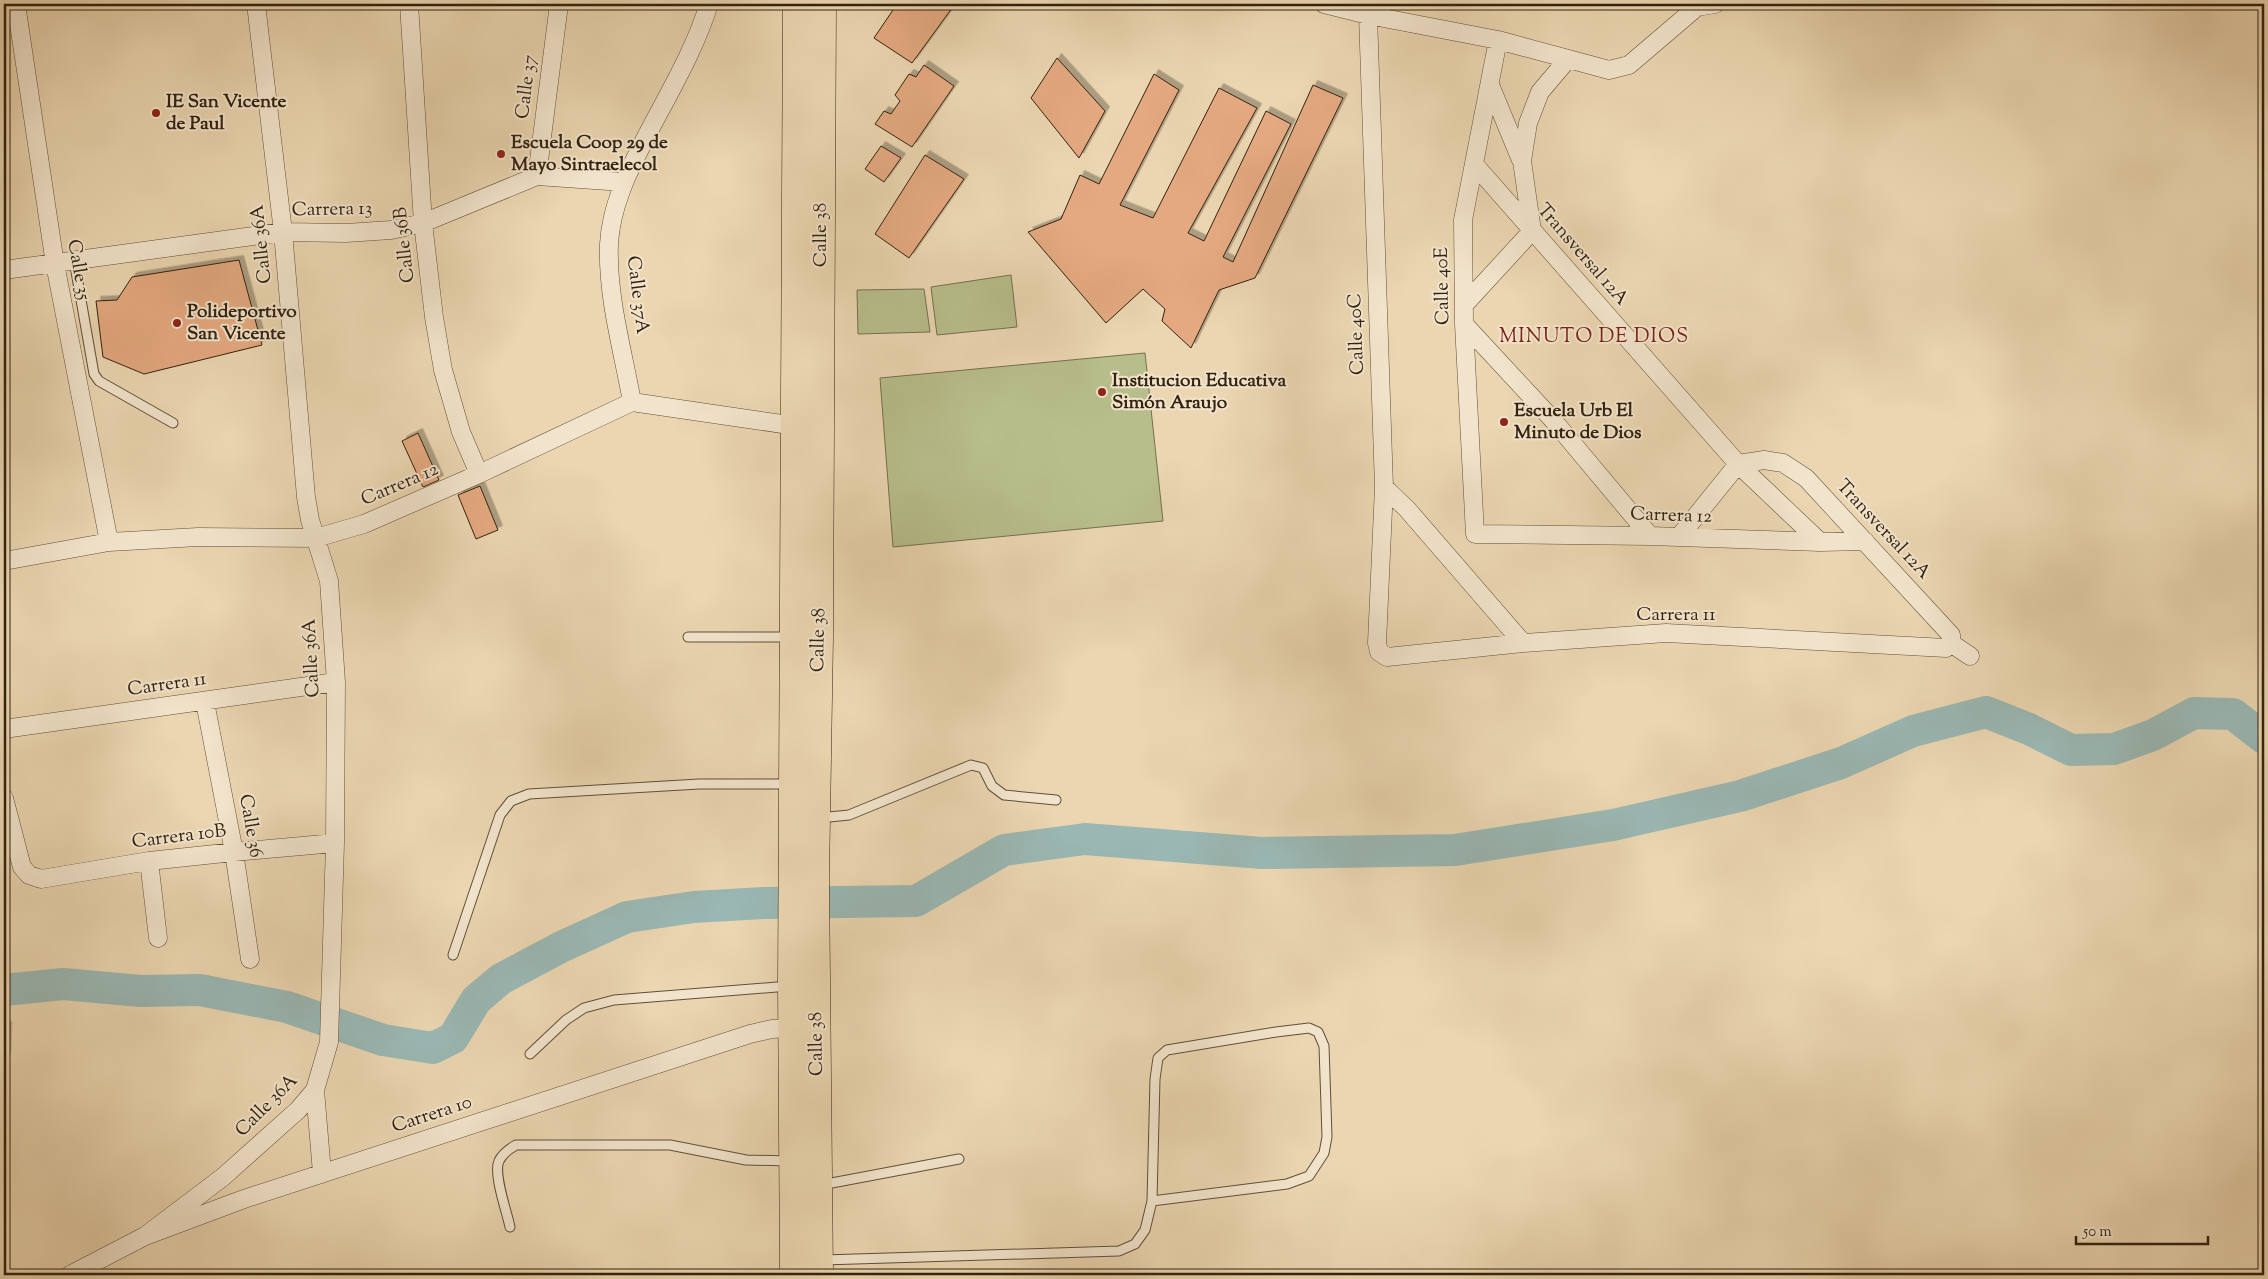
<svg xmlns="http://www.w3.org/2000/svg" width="2268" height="1279" viewBox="0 0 2268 1279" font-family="'Sorts Mill Goudy',serif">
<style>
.green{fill:#b7be8c;stroke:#74704e}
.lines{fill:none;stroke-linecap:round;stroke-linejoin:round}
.river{stroke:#9ab7b3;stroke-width:32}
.building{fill:#e4a980;stroke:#322210;filter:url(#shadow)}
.service-casing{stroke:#604f38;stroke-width:11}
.minor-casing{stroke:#604f38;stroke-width:19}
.trunk-casing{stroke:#322210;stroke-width:29}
.service{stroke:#f2e4cc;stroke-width:9}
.minor{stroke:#f2e4cc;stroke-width:18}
.trunk{stroke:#ebd6b1;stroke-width:28}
.poi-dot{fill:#8f2418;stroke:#f2e4cc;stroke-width:2}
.labels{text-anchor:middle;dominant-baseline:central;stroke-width:4;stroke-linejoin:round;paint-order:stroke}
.street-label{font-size:19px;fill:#322210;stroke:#f2e4cc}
.poi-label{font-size:19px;font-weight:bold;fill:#322210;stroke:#f2e4cc;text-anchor:start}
.neighbourhood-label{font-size:20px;letter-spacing:1px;fill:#7a1f14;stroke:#f2e4cc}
</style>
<defs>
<filter id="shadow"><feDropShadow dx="4.5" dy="-4.5" stdDeviation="0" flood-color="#0004"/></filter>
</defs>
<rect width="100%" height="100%" fill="#ebd6b1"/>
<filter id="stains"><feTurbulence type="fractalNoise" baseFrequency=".004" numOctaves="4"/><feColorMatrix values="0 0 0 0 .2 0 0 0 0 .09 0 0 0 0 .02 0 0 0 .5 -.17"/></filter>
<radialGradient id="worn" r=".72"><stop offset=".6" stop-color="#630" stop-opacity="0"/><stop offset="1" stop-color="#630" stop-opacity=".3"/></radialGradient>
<path class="green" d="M1011 275 1017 327 937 335 931 287Z
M924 289 930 332 858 334 857 290Z
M1145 353 1163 521 893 547 880 378Z"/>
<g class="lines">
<path class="river" d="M4 990 63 984 141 991 200 990 287 1007 383 1040 433 1048 453 1038 476 1000 501 979 561 947 627 917 694 907 764 903 916 901 1004 850 1085 839 1262 853 1455 850 1613 825 1740 796 1841 763 1913 731 1986 712 2029 729 2071 750 2114 749 2153 735 2194 713 2233 714 2264 738"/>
</g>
<path class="building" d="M897 4H955L912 63 874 38Z
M1057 58 1105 111 1079 158 1031 98Z
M924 65 954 86 912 147 875 124 884 111 891 114 900 101 895 95 909 74 916 77Z
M1154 74 1179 90 1120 205 1153 218 1219 88 1257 108 1188 233 1204 241 1266 111 1291 124 1223 257 1233 262 1313 85 1343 98 1255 278 1219 290 1191 348 1162 321 1165 309 1143 289 1106 323 1028 232 1061 219 1080 175 1099 184Z
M881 146 901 158 884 182 865 169Z
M925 155 964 179 909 258 875 234Z
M239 260 262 345 144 374 103 357 96 301 117 300 132 277Z
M418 433 439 480 423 487 402 441Z
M480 486 498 530 476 539 458 495Z
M4 1026H7L6 1057H4Z"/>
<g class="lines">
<g class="service-casing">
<path id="service" d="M74 260 94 374 99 381 173 423
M688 637H790
M819 818 849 815 971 765 983 768 992 786 1004 795 1056 800
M453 955 500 815 511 801 529 794 699 784H791
M530 1054 566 1020 584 1008 614 1000 789 986
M821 1185 959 1159
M510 1227C507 1212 493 1174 499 1161 502 1154 509 1149 516 1145H670L746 1160 790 1161
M823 1260 1119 1251 1135 1244 1145 1230 1152 1201 1155 1079 1158 1058 1167 1050 1276 1032 1309 1028 1318 1032 1324 1046 1327 1137 1324 1153 1309 1176 1287 1184 1152 1201"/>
</g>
<g class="minor-casing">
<path id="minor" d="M16 4 55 264 109 542
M409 4 423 223 434 317 443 370 461 432 479 474
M1324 4 1368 15 1498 40 1609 70 1629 65 1697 7 1715 4
M1368 15 1384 487 1377 643 1379 652 1387 657 1523 643 1666 633 1946 648 1952 644 1970 656
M1498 40 1463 220 1464 324 1475 534 1650 536 1820 542 1865 541
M1490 85 1521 160
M1474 164 1738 464 1820 542
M537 176 559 4
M4 270 283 232 346 233 391 230 423 223 537 176 623 182
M1464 305 1532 231 1522 161 1528 123 1540 92 1568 59
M1464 324 1553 420 1650 536
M632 402C623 351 607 297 609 244 611 207 627 174 644 141 667 96 694 52 709 4
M1384 487 1407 509 1523 643
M1679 537 1738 464 1764 460 1783 463 1806 478 1951 635 1952 644
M4 561 109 542 198 537 316 538 364 524 479 474 632 402 796 426
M205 702 234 852 250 959
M4 729 336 682
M4 798 22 867 29 875 41 879 149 861 234 852 335 843
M149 861 158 938
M315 1090 322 1173
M145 1236 223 1177 298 1110 315 1090 329 1042 335 843 336 682 329 581 310 520 306 497 283 232 256 4
M70 1275 145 1236 244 1199 750 1034 772 1029 801 1027"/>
</g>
<g class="trunk-casing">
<path id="trunk" d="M794 1275 792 985 797 4
M819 1275 815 878 819 638 822 4"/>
</g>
<use href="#service" class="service"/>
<use href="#minor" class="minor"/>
<use href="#trunk" class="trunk"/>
</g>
<g class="poi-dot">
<circle cx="156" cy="113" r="5"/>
<circle cx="501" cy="154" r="5"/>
<circle cx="177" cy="323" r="5"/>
<circle cx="1102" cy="392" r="5"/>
<circle cx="1504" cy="422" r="5"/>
</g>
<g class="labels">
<g class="street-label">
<text transform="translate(527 87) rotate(-83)">Calle 37</text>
<text transform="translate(332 210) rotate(-1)">Carrera 13</text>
<text transform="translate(821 235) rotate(-90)">Calle 38</text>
<text transform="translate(262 244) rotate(-96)">Calle 36A</text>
<text transform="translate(405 245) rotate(-96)">Calle 36B</text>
<text transform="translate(1582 255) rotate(49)">Transversal 12A</text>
<text transform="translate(78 270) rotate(80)">Calle 35</text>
<text transform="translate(1443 286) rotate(-91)">Calle 40E</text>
<text transform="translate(637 295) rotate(83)">Calle 37A</text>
<text transform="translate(1357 334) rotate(-92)">Calle 40C</text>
<text transform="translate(400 485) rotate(-23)">Carrera 12</text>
<text transform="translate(1671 516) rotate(2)">Carrera 12</text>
<text transform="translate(1883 530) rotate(47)">Transversal 12A</text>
<text x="1676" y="615">Carrera 11</text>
<text transform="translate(819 640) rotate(-89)">Calle 38</text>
<text transform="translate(312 658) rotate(-93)">Calle 36A</text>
<text transform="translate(167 685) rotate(-8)">Carrera 11</text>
<text transform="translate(250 826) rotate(80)">Calle 36</text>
<text transform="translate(179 837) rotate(-7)">Carrera 10B</text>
<text transform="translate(817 1044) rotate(-91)">Calle 38</text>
<text transform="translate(267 1106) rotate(-45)">Calle 36A</text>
<text transform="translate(432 1115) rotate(-18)">Carrera 10</text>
</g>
<g class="poi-label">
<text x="166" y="102">IE San Vicente<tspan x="166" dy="22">de Paul</tspan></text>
<text x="511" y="143">Escuela Coop 29 de<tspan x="511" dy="22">Mayo Sintraelecol</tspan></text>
<text x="187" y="312">Polideportivo<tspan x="187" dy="22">San Vicente</tspan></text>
<text x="1112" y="381">Institucion Educativa<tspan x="1112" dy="22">Simón Araujo</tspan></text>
<text x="1514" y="411">Escuela Urb El<tspan x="1514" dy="22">Minuto de Dios</tspan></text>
</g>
<g class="neighbourhood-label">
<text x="1594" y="337">MINUTO DE DIOS</text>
</g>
</g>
<rect width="2268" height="1279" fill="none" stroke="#ebd6b1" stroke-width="20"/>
<rect x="5" y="5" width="2258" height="1269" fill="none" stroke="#322210" stroke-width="2.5"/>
<rect x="10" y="10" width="2248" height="1259" fill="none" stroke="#322210"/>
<path d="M2076 1236v8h132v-8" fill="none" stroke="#322210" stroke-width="2.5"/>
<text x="2083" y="1236" font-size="15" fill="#322210" stroke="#f2e4cc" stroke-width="4" paint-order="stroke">50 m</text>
<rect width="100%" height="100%" filter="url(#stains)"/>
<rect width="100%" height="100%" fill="url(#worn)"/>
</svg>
